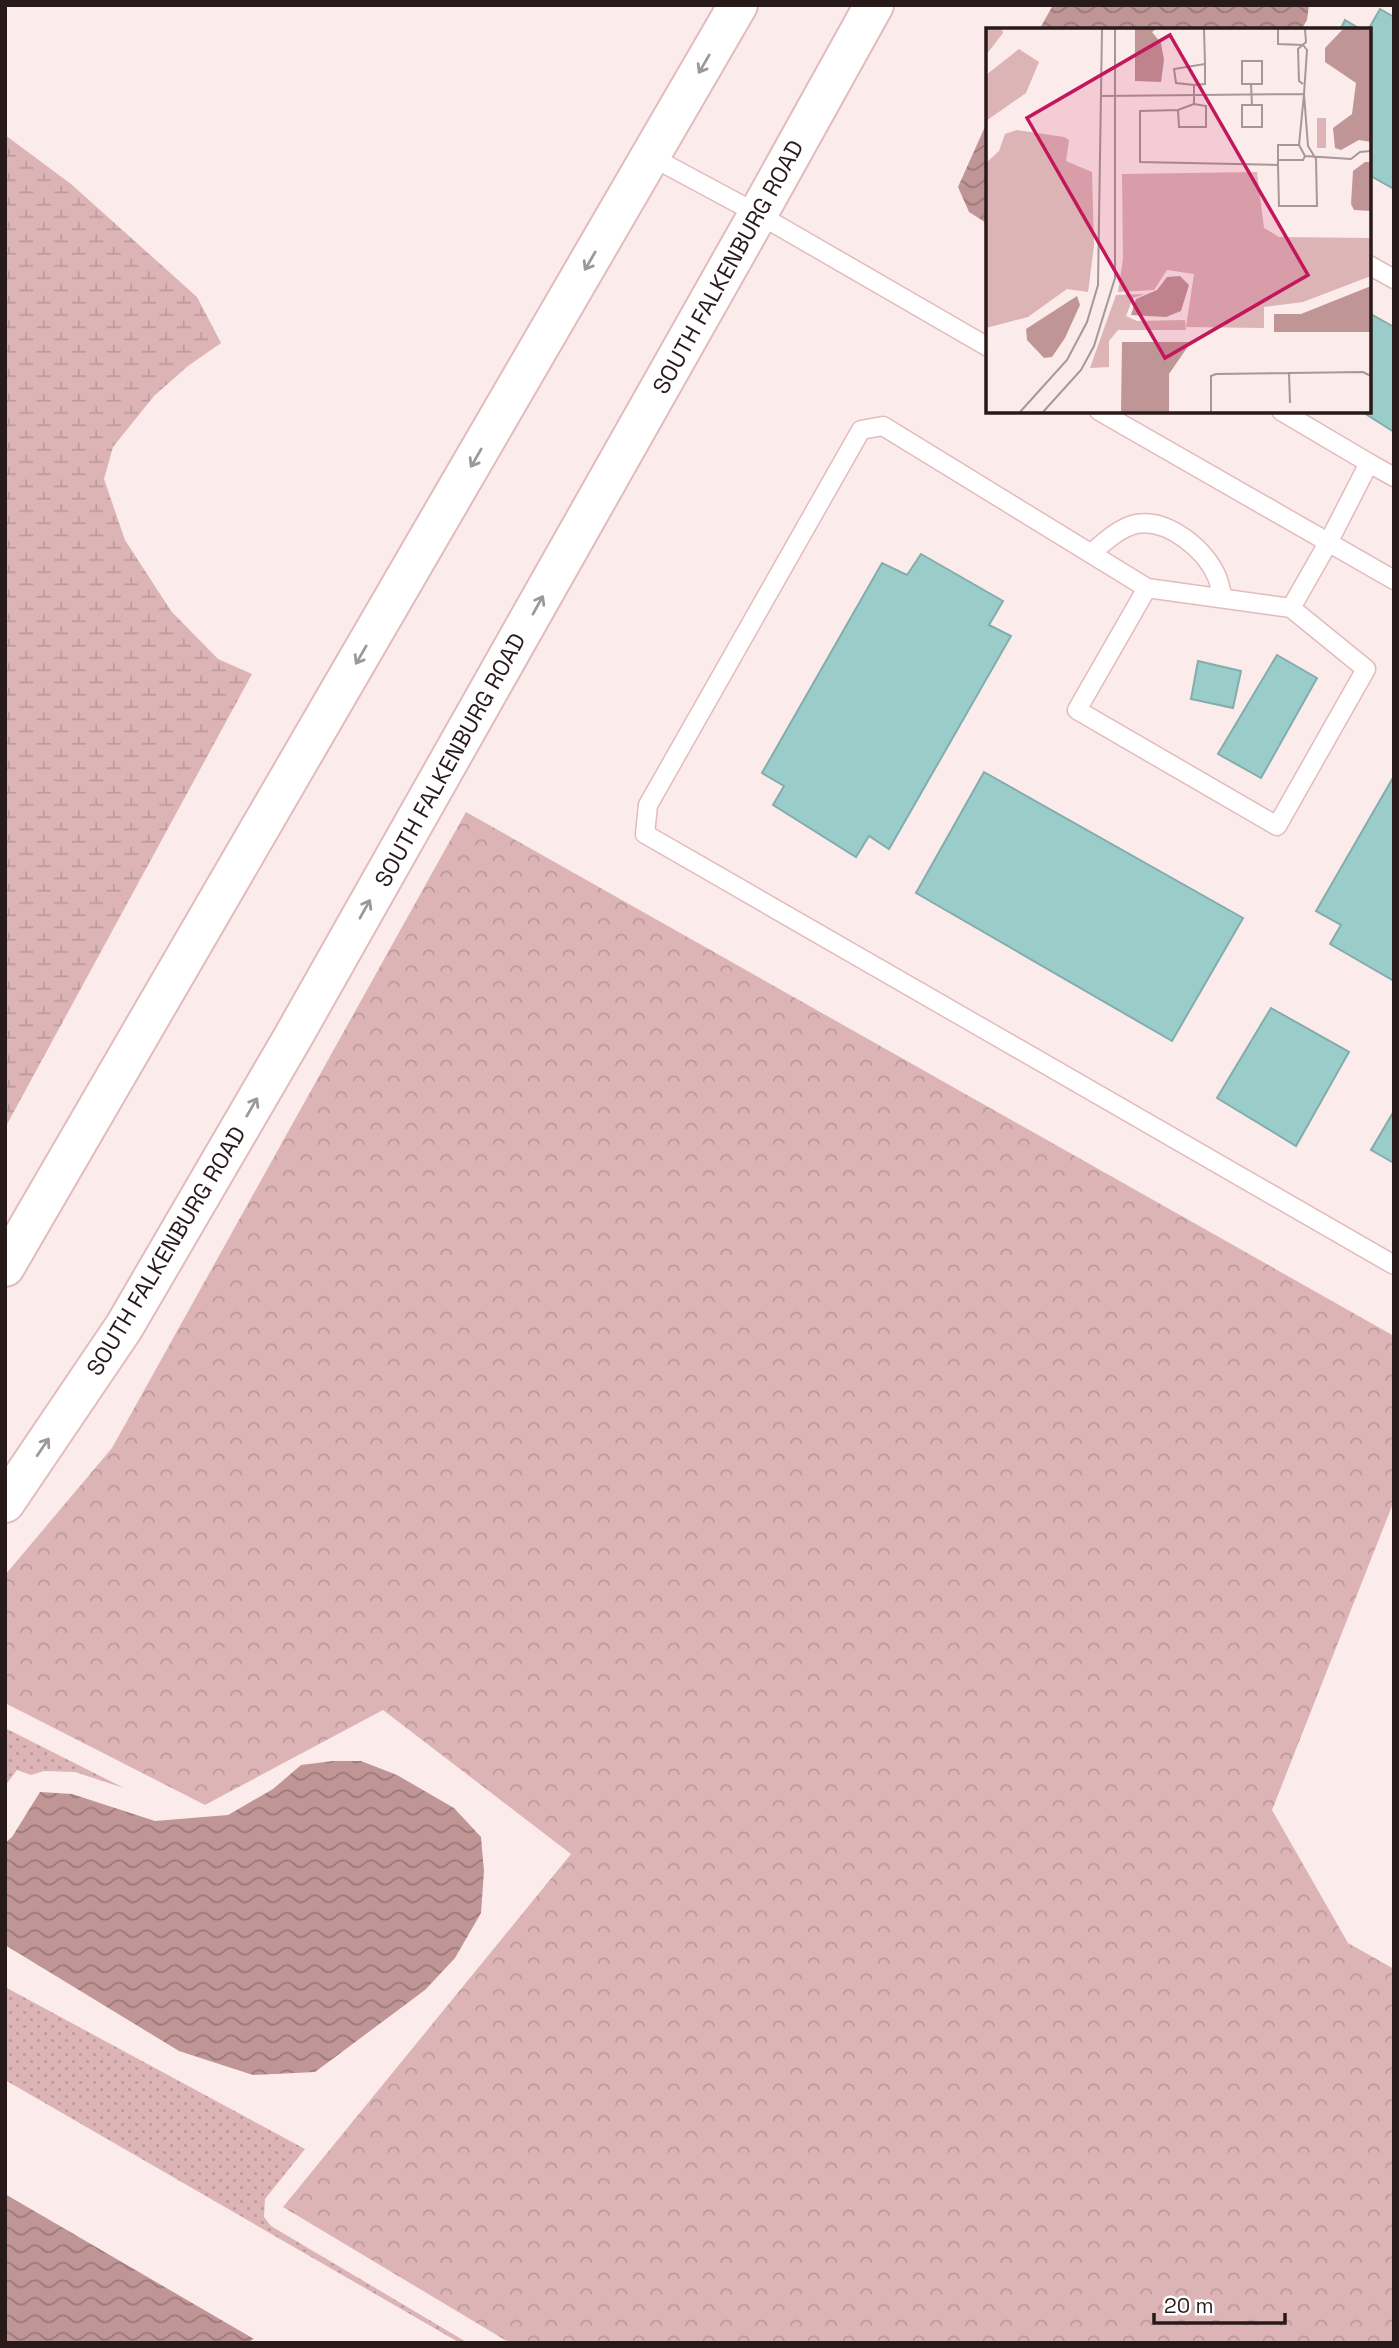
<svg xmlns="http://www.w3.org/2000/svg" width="1399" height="2348" viewBox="0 0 1399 2348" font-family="'Space Grotesk',sans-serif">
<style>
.grass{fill:url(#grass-dots)}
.forest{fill:url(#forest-crowns)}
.wetland{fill:url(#wetland-marsh)}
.water{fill:url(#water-waves)}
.building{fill:#9accca;stroke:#82adac;stroke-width:2}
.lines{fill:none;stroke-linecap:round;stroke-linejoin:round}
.service-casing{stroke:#e3bbbc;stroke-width:21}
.tertiary-casing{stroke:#e3bbbc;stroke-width:42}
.service{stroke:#fff;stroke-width:18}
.tertiary{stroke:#fff;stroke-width:38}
.oneway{stroke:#9e9898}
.labels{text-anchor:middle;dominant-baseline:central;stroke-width:7;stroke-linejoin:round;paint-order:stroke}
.street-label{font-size:23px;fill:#281a1a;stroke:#fff}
.inset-road{fill:none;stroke:#a79797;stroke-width:2}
.view{fill:#c2185b;fill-opacity:0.15;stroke:#c2185b;stroke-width:3.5}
.inset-edge{fill:none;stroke:#281a1a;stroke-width:3.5}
</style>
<defs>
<pattern id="grass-dots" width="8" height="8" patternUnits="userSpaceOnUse" patternTransform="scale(1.75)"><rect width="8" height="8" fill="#dcb4b5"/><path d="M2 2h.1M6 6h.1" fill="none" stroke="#bd9a9b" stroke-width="1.8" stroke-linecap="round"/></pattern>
<pattern id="forest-crowns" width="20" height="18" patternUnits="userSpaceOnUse" patternTransform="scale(1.75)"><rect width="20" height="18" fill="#dcb4b5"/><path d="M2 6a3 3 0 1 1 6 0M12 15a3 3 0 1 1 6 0" fill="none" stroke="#bd9a9b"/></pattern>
<pattern id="wetland-marsh" width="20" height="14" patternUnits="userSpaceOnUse" patternTransform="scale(1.75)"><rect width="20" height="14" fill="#dcb4b5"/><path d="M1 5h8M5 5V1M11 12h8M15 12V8" fill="none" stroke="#bd9a9b"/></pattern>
<pattern id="water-waves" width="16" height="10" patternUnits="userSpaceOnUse" patternTransform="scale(1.75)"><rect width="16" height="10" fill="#c09596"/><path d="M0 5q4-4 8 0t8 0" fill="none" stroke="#9c797a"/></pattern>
</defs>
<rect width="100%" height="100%" fill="#fcebeb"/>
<path class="grass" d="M5 1728 124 1788 75 1772 44 1771 31 1775 17 1770 5 1786Z
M5 1987 305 2149 265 2199 264 2217 271 2226 468 2343H460L5 2080Z"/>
<path class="forest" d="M466 812 1394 1336V1501L1272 1810 1348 1943 1394 1969V2343H510L283 2207 571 1854 383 1710 205 1805 5 1703V1575L112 1448Z"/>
<path class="wetland" d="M5 135 71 184 197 297 221 343 188 366 154 396 113 447 104 479 125 540 171 611 218 659 252 674 5 1128Z"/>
<path class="water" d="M1053 5H1309L1307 20 1301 30H1039Z
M988 120V224L969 212 958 187Z
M333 1761H361L397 1775 454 1808 481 1837 484 1871 481 1913 455 1958 425 1990 315 2072 253 2075 179 2051 5 1945V1843L12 1837 40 1792 72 1794 155 1821 228 1815 273 1789 301 1765Z
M5 2194 254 2339 246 2343H5Z"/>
<path class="building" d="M1380 9 1394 17V189L1369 175 1368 30Z
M1345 20 1362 30H1340Z
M1369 313 1394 327V432L1361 411H1369Z
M921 554 1003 601 989 625 1011 636 889 849 869 836 856 857 773 805 784 786 762 773 882 563 907 575Z
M1277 655 1317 678 1261 778 1218 754Z
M1198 661 1241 671 1233 708 1191 699Z
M984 772 1243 918 1172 1041 916 893Z
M1394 776V981L1330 944 1341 925 1316 911Z
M1271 1008 1349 1052 1296 1146 1217 1098Z
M1394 1111V1163L1371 1150Z"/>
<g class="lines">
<g class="service-casing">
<path id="service" d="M650 156 758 214 988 347
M1369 265 1394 279
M1099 411 1394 580
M1281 411 1369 463 1328 543 1291 608 1147 588 883 426 861 430 648 805 645 834 1394 1265
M1369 463 1394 477
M1091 553C1105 542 1119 528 1136 524 1168 518 1206 550 1217 577 1220 584 1221 592 1223 598
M1147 588 1077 710 1277 826 1366 669 1291 608"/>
</g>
<g class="tertiary-casing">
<path id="tertiary" d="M5 1267 738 5
M5 1503 124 1327 293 1037 758 214 874 5"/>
</g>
<use href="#service" class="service"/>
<use href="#tertiary" class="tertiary"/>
</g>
<defs><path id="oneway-shaft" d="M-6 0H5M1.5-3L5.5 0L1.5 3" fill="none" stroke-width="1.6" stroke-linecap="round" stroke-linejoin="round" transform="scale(1.75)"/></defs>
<g class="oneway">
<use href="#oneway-shaft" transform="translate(704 64) rotate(120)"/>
<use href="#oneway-shaft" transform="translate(590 261) rotate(120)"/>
<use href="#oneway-shaft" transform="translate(476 458) rotate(120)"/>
<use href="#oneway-shaft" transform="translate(538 605) rotate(-61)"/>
<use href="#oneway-shaft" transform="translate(361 655) rotate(120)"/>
<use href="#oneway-shaft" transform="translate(365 909) rotate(-61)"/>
<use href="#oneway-shaft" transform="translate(252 1107) rotate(-60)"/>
<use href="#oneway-shaft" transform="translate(43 1447) rotate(-56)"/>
</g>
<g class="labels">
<g class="street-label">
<text transform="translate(728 267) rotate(-61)">SOUTH FALKENBURG ROAD</text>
<text transform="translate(450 760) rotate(-61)">SOUTH FALKENBURG ROAD</text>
<text transform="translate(166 1251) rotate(-59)">SOUTH FALKENBURG ROAD</text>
</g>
</g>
<g transform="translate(986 28)">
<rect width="385" height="385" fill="#fcebeb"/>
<path d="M331 90H340V120H331ZM159 266 147 270 140 288 151 293 199 292 200 302H263H132L123 313V339L104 340 130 267Z" fill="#dcb4b5"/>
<path d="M271 144 278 200 293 209 385 210V248L317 274 278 279V300L200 299 208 246 181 242 168 262 132 264 137 231 136 146Z" fill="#dcb4b5"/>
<path d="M0 1H16L17 5 0 27ZM33 21 53 34 40 65 0 93V47ZM31 102 78 109 83 112 80 133 106 144 108 218 102 264 81 261 42 289 0 300V135L13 123 19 106Z" fill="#dcb4b5"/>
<path d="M149 1H170L166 4 175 15 178 32 175 54 149 53ZM357 1H385V114L373 112 355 122 349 120 347 100 366 86 370 55 339 34V20ZM379 134H385V183L368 182 365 176 367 143ZM194 248 203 257 195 283 180 289 145 287 150 271 171 262 181 249ZM385 258V304H288V286H315ZM91 268 94 277 79 310 66 329 58 330 41 312 40 301ZM136 314H205L183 346V384H135Z" fill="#c09596"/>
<path class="inset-road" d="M218 1 219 36 188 41 190 55 208 57V76L192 82 154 83V134L292 137 293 178H331L330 131 322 118 318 66 321 22 317 17M292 1V16L317 17M265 56H276V33H256V56H265L266 77H256V99H276V77H266M317 56 313 53 312 21 320 14 319 1M208 57 219 56V36M318 66 313 117 319 128 365 131 374 124 385 123M116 68 318 66M192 82 193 99H220V78L208 76M292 132H317L319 128M292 137V117H313M303 344 304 375M34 384 81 332 101 294 112 257 116 1M57 384 95 342 108 318 129 250V1M225 384V348L230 346 377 344 385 348"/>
<path class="view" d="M184 7 322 247 179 330 41 90Z"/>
<rect width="385" height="385" class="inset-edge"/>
</g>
<rect width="1399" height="2348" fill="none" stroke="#281a1a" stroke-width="14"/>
<path d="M1154 2313v10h131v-10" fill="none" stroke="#281a1a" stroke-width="3.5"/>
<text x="1164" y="2313" font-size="21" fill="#281a1a" stroke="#ffffff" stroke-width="5" paint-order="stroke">20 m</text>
</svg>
